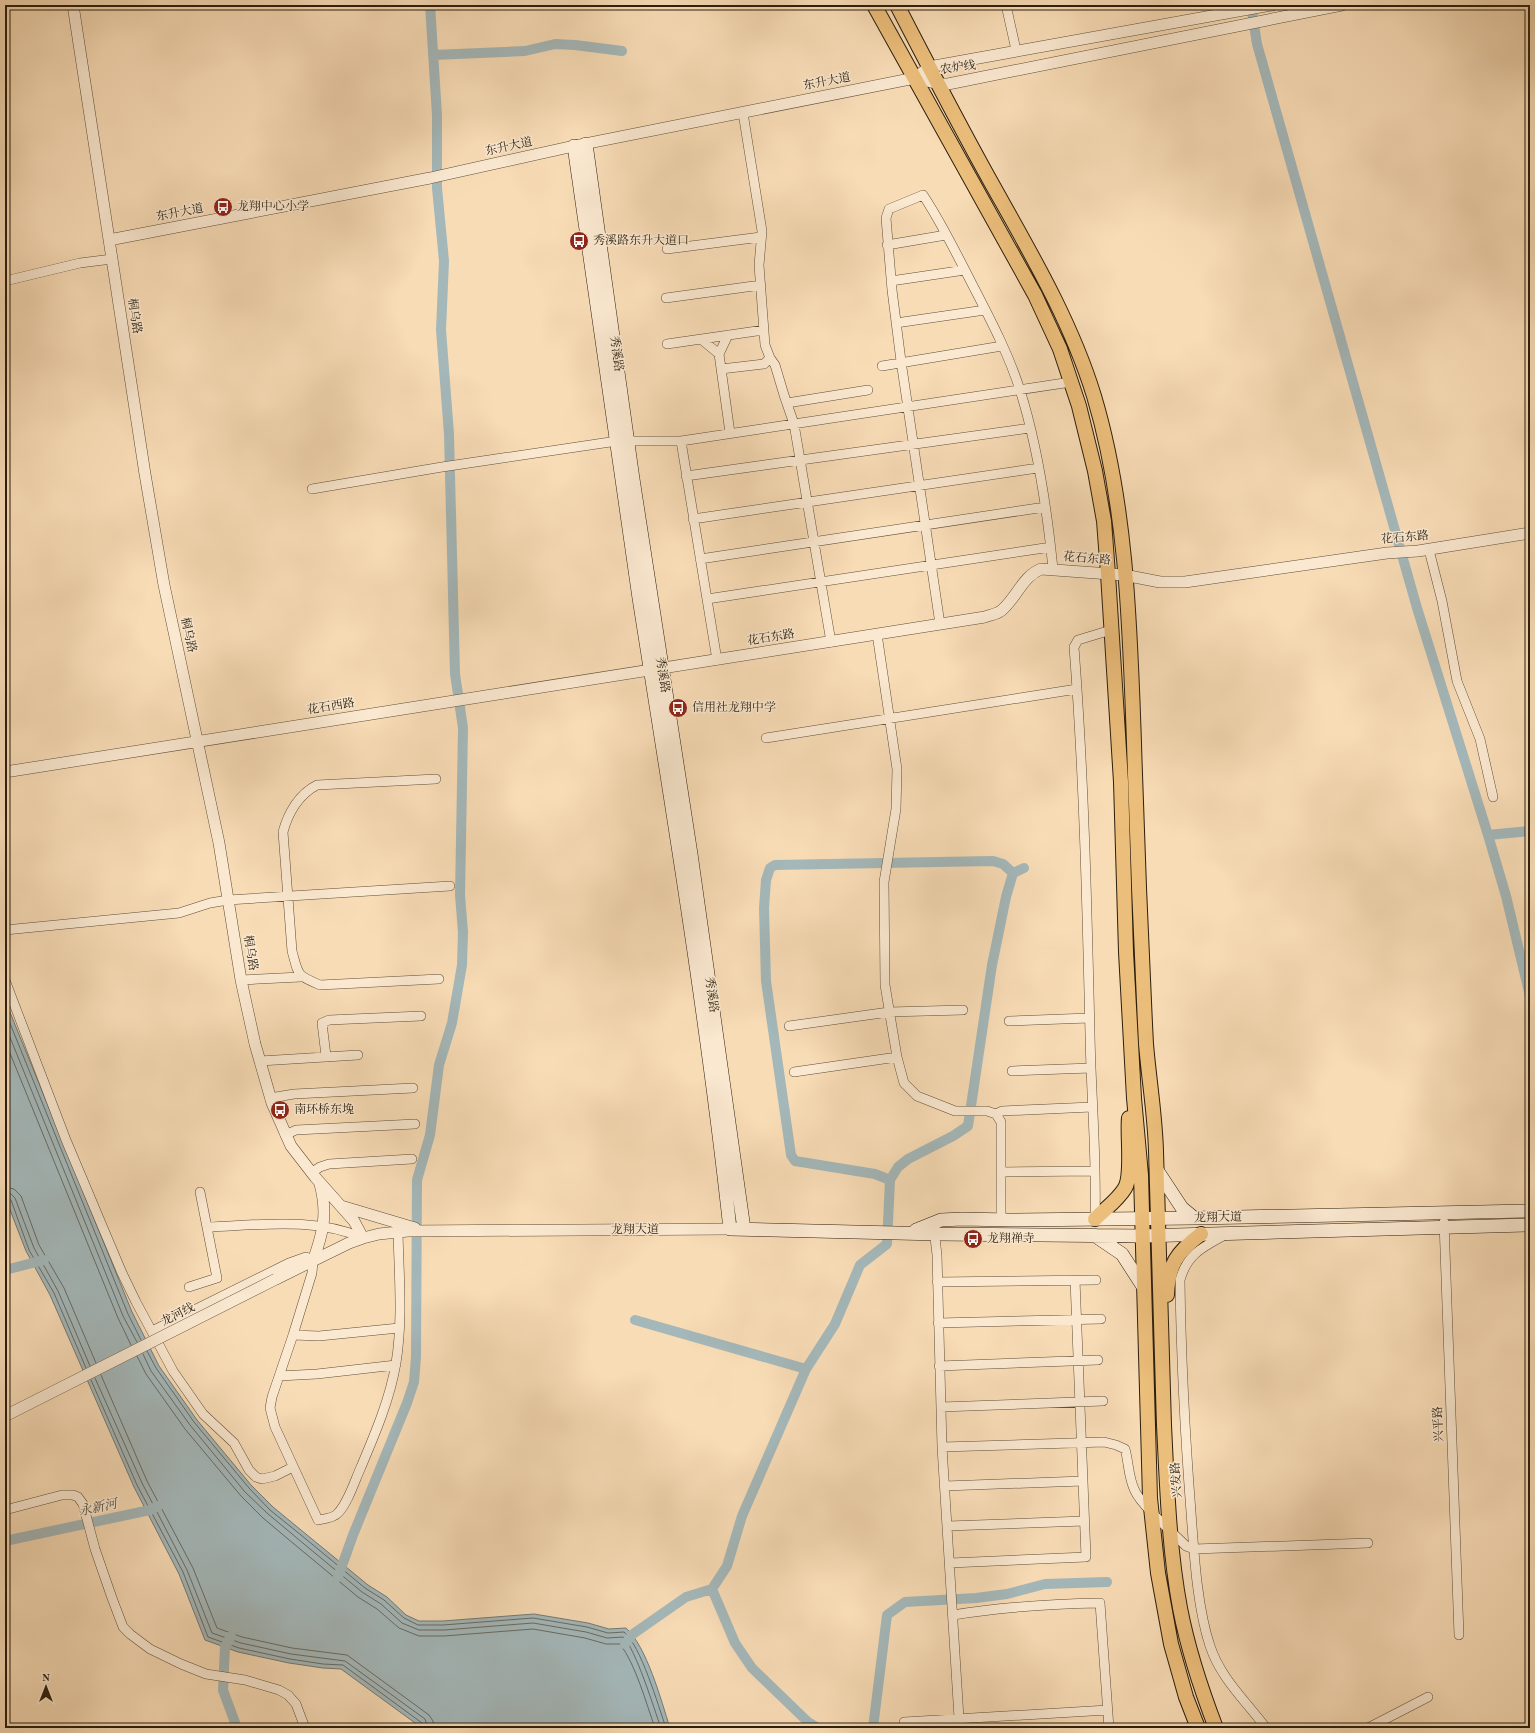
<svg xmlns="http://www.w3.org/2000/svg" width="1535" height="1733" viewBox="0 0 1535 1733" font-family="'Old Standard TT','Noto Serif SC',serif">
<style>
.water{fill:#a4b8ba;stroke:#747a75}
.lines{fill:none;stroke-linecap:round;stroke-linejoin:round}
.shore{stroke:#686b64;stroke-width:1}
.canal{stroke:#a4b8ba;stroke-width:10}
.minor-casing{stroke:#5e4e37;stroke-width:10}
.tertiary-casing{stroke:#5e4e37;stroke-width:12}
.secondary-casing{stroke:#2b1e0d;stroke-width:14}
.primary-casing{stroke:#2b1e0d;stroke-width:16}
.minor{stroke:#fae8d0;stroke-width:9}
.tertiary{stroke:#fae8d0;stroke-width:11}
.secondary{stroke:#fae8d0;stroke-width:13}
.primary{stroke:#ecbe7b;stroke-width:14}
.tertiary-bridge-casing{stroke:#5e4e37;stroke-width:12;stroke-linecap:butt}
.tertiary-bridge{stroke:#fae8d0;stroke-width:11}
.labels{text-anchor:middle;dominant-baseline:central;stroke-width:3;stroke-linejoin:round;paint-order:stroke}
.street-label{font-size:12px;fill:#2b1e0d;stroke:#fae8d0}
.poi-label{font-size:12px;fill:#2b1e0d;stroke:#fae8d0;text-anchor:start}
.water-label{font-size:13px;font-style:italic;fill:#4f4c41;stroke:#fae8d0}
</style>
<rect width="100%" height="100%" fill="#f8dcb6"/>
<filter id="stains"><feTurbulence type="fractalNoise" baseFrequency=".005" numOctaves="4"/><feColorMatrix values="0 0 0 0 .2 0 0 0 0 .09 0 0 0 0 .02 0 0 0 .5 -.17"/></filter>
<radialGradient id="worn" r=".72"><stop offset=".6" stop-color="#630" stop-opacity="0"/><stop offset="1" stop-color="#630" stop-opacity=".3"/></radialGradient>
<path class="water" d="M5 1000 132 1312 159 1366 197 1420 251 1485 273 1507 368 1585 387 1597 406 1615 419 1621H443L534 1614 588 1623 609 1629 626 1628C647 1647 661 1700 670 1728H422L341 1669 323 1668 289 1663 238 1652 205 1640 179 1574 134 1487 50 1295 26 1251 5 1197Z"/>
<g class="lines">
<path class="shore" d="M5 1011 128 1314 141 1340
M5 1025 123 1316 137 1342
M5 1041 118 1318 131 1345
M5 1187 14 1189 21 1196 39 1245 64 1288 96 1363
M5 1193 11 1194 15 1198 34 1248 58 1291 90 1366
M5 1198 11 1200 29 1250 54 1293 86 1368
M147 1351 156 1368 194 1422 249 1488 270 1510 301 1535 365 1588 384 1600 404 1618 418 1625H443L533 1618 587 1627 608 1633 624 1632C641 1646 658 1705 666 1728
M143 1354 151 1371 190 1425 245 1492 267 1513 298 1539 362 1592 381 1604 402 1623 419 1630H444L533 1623 586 1632 607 1638 623 1637C636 1649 654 1709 661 1728
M137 1356 146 1374 185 1429 241 1496 263 1518 294 1544 358 1597 377 1609 399 1628 419 1636H444L533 1629 585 1638 606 1644H620C636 1665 646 1703 655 1728
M101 1375 147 1481 193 1568 217 1628 242 1637 292 1648 347 1655 429 1715 433 1721 434 1728
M95 1378 142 1483 187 1570 212 1633 241 1643 291 1654 345 1661 425 1719 428 1728
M91 1380 137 1485 183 1572 208 1637 239 1648 290 1659 323 1664 343 1665 422 1723 423 1728"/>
<path class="canal" d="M1251 5 1257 44 1417 608 1488 835 1506 896 1530 996
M433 55 525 51 555 44 575 45 622 51
M1488 835 1530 831
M890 1180 875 1174 795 1161 791 1155 766 981 764 908 766 880 770 868 775 865 993 861 1003 864 1013 873
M5 1270 44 1260
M635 1320 806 1369
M5 1541 150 1510 158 1506
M338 1577 353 1535 407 1403 414 1382 416 1357 417 1180 430 1135 439 1065 452 1023 462 965 463 932 460 895 463 728 455 674 449 434 441 330 444 261 437 188V115L430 5
M712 1589 735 1643 752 1668 808 1722 818 1728
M231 1636 225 1647 223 1690 237 1728
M625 1644 633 1634 686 1597 712 1589 727 1566 742 1516 806 1369 835 1324 860 1265 887 1244 890 1180 898 1167 908 1159 953 1136 968 1126 992 965 1006 897 1013 873 1024 868
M873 1728 887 1615 905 1602 976 1598 1007 1594 1045 1584 1107 1582"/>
<g class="minor-casing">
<path id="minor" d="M1006 5 1016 50
M743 113 762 231 759 265 765 345 770 358 775 365 784 395 794 424 831 642
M887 245 946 235
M667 249 761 237
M5 281 80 263 112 259
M891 281 965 270
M666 298 761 285
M896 323 985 310
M728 335 719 354 730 433
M701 339 719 354
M667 344 764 330
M882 366 1002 346
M721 369 764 364 770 358
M787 403 868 390
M681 441 717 660
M686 476 1030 428
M312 489 442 467 617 441H681L1071 382
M693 519 1038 468
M1429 550 1442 601 1457 681 1480 739 1493 797
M700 559 1045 507
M707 599 1051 547
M940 624 901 361 892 290 886 218 889 209 923 195C941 222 955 251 970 280 988 315 1008 352 1020 390 1038 447 1047 509 1053 569
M877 634 897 769 896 809 884 882 885 985 897 1057 904 1083 917 1096 955 1111H987L996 1114 1001 1122V1220
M766 738 1077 689
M436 779 317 785C299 794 288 813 283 832L292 951C299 976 296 975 320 985L439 979
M5 930 179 913 210 903 228 900 450 886
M5 980 66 1140 122 1273 136 1302 173 1371 203 1414 234 1443 249 1470 256 1477 262 1479 275 1476 293 1467
M241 980 301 977
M1009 1021 1089 1018
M789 1026 889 1012 963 1010
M326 1056 322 1023 329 1020 421 1016
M260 1061 358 1055
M1012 1071 1091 1068
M794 1072 897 1057
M270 1098 294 1094 413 1088
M996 1114 1002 1111 1092 1107
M285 1135 296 1130 415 1124
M1001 1172 1095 1171
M311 1173 320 1167 329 1164 412 1159
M1095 1219C1097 1157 1091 1096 1090 1034 1087 905 1084 776 1074 647L1078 640 1111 630
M1444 1222 1459 1635
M208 1227C259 1225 315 1217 363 1238
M934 1229 937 1255 942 1447 959 1718
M1225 1235C1203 1247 1187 1254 1180 1280 1181 1357 1185 1435 1191 1512 1194 1553 1197 1607 1210 1646 1221 1679 1246 1701 1266 1728
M937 1282 1096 1280
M189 1287 217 1278 200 1192
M938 1323 1101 1319
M152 1331 289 1263 306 1257 313 1261 312 1273 293 1335 272 1397 270 1408 275 1427 318 1520C324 1519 334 1518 338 1513 348 1503 355 1480 361 1467 375 1434 390 1399 396 1363 403 1320 399 1275 398 1232
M293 1335 319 1336 399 1328
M939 1366 1098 1360
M279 1376 317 1374 396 1365
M941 1407 1103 1401
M942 1447 1104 1442 1116 1445 1125 1449C1129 1463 1128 1477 1135 1491 1141 1505 1173 1533 1186 1546L1194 1549 1368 1543
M945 1486 1083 1481
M5 1510 62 1495H73L78 1497 83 1504 95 1549 112 1598 123 1627 130 1634 150 1649 181 1664 206 1674 245 1680 279 1690 288 1695 296 1704 305 1728
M948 1526 1084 1521
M950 1563 1086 1557 1075 1280
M953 1615C1002 1607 1051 1604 1100 1603L1109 1728
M904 1722 1108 1710
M1368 1728 1428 1697"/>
</g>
<g class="tertiary-casing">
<path id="tertiary" d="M73 5 145 474 164 585 219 843 241 980 255 1044 272 1103 291 1146 315 1177 354 1221 363 1238
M915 78 929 67 1272 5
M109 240 430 178 574 146 915 78 939 84H948L1342 5
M5 772 985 617C990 615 998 614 1002 610 1017 597 1023 576 1041 569L1124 575 1160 582H1185L1387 553 1418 551 1530 533
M341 1206 415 1228
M313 1261C323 1233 328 1214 320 1184
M276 1279 349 1243 363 1238 379 1234 408 1231 730 1229"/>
</g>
<g class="secondary-casing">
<path id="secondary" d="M586 144 633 479 691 854 744 1229
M574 146C597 297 616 448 639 598 672 808 707 1018 730 1229L938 1234 1142 1236 1530 1225
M1157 1170 1182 1208 1194 1218
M916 1230 941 1220 962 1219 1009 1220 1194 1218 1530 1211
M1094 1235 1122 1254 1144 1288"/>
</g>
<g class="primary-casing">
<path id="primary" d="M874 5 1035 295 1060 349 1079 406 1095 471 1104 521 1108 574 1121 782 1126 952 1134 1098 1141 1175 1150 1498 1158 1573 1171 1644 1186 1697 1198 1728
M897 5C928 65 959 125 992 184 1030 252 1071 321 1094 396 1127 506 1130 629 1134 743 1137 844 1141 944 1146 1044 1149 1080 1155 1115 1156 1151 1159 1243 1161 1334 1164 1425 1167 1486 1169 1549 1180 1608 1188 1650 1201 1689 1216 1728
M1095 1219C1105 1209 1118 1200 1125 1188 1133 1175 1127 1135 1129 1118
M1167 1295C1168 1265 1177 1252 1201 1234"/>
</g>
<use href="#minor" class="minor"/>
<use href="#tertiary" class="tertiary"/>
<use href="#secondary" class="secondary"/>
<use href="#primary" class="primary"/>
<g class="tertiary-bridge-casing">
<path id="tertiary-bridge" d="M5 1416 276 1279"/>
</g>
<use href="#tertiary-bridge" class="tertiary-bridge"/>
</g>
<defs>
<g id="bus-disc" transform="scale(1)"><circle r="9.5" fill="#8f2418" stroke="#fae8d0"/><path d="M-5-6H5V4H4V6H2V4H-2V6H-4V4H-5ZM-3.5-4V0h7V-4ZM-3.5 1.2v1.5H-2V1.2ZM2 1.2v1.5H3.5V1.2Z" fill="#fff"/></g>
</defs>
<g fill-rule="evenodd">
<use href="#bus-disc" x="223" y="207"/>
<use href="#bus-disc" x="579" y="241"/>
<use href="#bus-disc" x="678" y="708"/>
<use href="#bus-disc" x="280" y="1110"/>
<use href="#bus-disc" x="973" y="1239"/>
</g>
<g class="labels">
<g class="street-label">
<text transform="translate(958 68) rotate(-8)">农炉线</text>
<text transform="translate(827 82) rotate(-11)">东升大道</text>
<text transform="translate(509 147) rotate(-12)">东升大道</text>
<text transform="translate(180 213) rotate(-11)">东升大道</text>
<text transform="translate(134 316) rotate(81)">桐乌路</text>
<text transform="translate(616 354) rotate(82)">秀溪路</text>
<text transform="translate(1405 538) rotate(-5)">花石东路</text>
<text transform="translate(1087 559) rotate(5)">花石东路</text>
<text transform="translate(188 635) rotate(78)">桐乌路</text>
<text transform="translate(771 638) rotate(-9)">花石东路</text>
<text transform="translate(662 675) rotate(81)">秀溪路</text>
<text transform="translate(331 707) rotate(-9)">花石西路</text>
<text transform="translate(250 953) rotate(80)">桐乌路</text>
<text transform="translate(711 995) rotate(82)">秀溪路</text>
<text transform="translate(1218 1218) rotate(-1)">龙翔大道</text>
<text x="635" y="1230">龙翔大道</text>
<text transform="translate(178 1315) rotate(-27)">龙河线</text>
<text transform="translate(1439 1424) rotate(-92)">兴平路</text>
<text transform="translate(1177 1480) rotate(-94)">兴发路</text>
</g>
<g class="poi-label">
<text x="237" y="207">龙翔中心小学</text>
<text x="593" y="241">秀溪路东升大道口</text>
<text x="692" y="708">信用社龙翔中学</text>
<text x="294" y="1110">南环桥东堍</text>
<text x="987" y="1239">龙翔禅寺</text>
</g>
<g class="water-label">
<text transform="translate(98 1508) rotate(-12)">永新河</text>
</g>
</g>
<rect width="1535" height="1733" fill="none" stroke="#f8dcb6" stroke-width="20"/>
<rect x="6" y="6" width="1523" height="1721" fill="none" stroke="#2b1e0d" stroke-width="2"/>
<rect x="10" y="10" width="1515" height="1713" fill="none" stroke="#2b1e0d"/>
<g transform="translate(46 1687)" stroke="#fae8d0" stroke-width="3" paint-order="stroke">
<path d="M0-3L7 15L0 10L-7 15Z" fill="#2b1e0d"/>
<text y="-6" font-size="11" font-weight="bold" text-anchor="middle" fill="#2b1e0d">N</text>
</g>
<rect width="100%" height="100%" filter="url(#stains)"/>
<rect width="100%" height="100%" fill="url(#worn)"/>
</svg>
